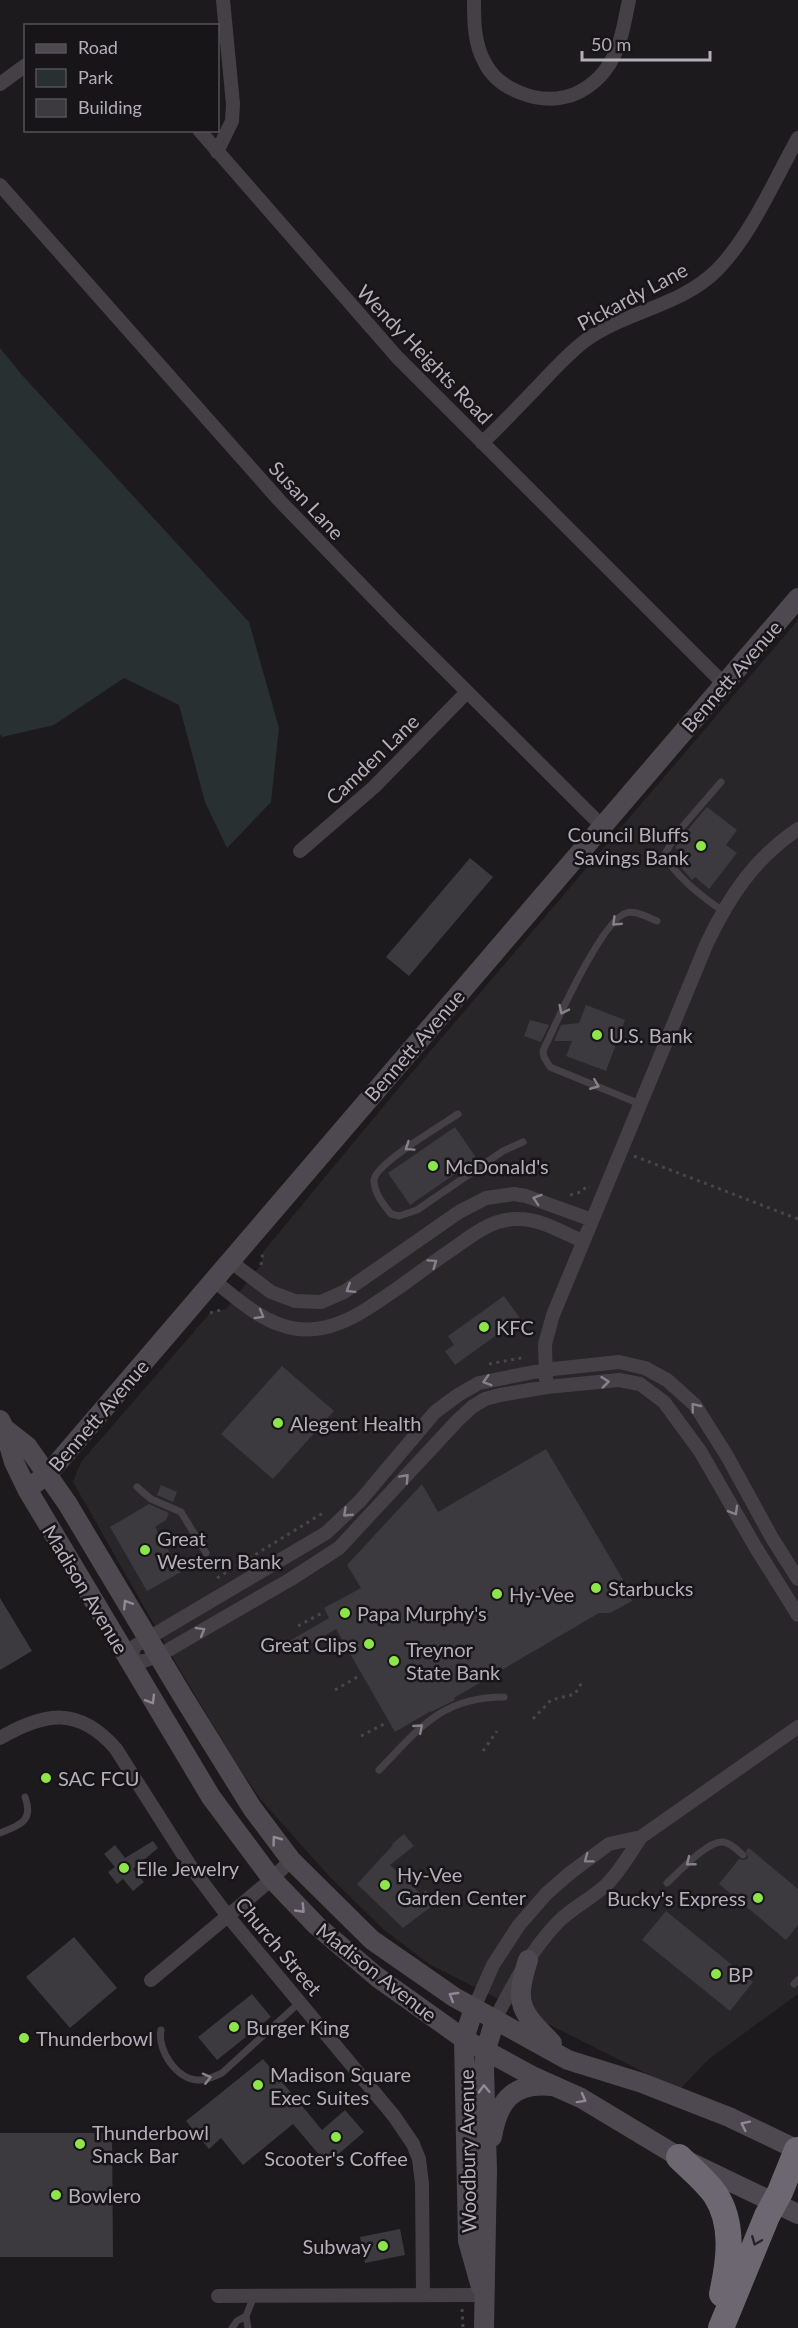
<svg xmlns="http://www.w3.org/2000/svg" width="798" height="2328" viewBox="0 0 798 2328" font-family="Lato,sans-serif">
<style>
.built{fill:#282629}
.green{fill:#283031}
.building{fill:#3c3a3e}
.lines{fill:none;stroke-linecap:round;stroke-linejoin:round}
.path{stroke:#49454c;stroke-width:3;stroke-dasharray:3 4.5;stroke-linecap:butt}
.service{stroke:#444045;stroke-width:7}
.minor{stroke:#444045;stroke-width:14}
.secondary{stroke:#4e4950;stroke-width:20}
.motorway{stroke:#6d6771;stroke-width:26}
.oneway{stroke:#88818b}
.oneway2{stroke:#918a95}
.oneway3{stroke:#282529}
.poi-dot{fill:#8ee549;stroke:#171517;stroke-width:2}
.labels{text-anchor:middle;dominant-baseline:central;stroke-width:5;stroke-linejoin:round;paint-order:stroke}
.street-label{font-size:20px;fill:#b5adba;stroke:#171517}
.poi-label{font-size:20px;fill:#b5adba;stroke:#171517;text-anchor:start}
</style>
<rect width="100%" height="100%" fill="#1c1a1c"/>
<path class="built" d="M798 620V1994L709 2059 679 2090 429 1964 383 1929 329 1876 261 1800 236 1763 180 1670 73 1482 81 1462 211 1312 226 1309 261 1265 263 1252 392 1096Z"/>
<path class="green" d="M0 348 22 375 249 622 279 728 271 802 227 848 205 802 179 705 124 678 54 725 2 737 0 734Z"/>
<path class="building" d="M707 807 737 830 726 845 737 853 709 889 695 877 692 880 674 860 681 852 675 848 680 839Z
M470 858 493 877 409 976 386 957Z
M586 1005 625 1020 606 1071 566 1056 572 1041H554L561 1025 579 1023Z
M530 1020 549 1025 541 1042 524 1036Z
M455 1127 477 1159 410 1205 388 1173Z
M504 1296 520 1318 455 1365 445 1351 454 1345 448 1336Z
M282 1366 334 1411 273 1479 221 1434Z
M546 1449 622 1578 632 1601 610 1613H599L454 1698 455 1700 431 1712V1711L395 1732 336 1629 293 1654 286 1643 329 1618 324 1608 361 1588 347 1565 422 1484 438 1512Z
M161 1485 177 1492 173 1502 157 1495Z
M149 1504 169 1513 166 1520 155 1527 181 1572 147 1591 110 1527Z
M0 1598 32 1651 0 1670Z
M404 1834 414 1846 390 1865 421 1894 426 1890 436 1903 403 1928 357 1884 393 1845 392 1844Z
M153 1841 158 1848 133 1869 144 1882 133 1891 123 1879 117 1884 108 1872 115 1867 104 1854 115 1845 125 1858Z
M749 1848 798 1889V1925L786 1940 719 1884 739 1859 744 1860 748 1858 746 1851Z
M666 1911 753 1982 730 2011 642 1940Z
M74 1937 117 1988 70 2028 26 1977Z
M252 1994 271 2017 217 2060 198 2037Z
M263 2059 322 2130 345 2110 364 2132 327 2164 293 2124 243 2165 221 2138 209 2149 186 2121Z
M0 2133H112L113 2257H0Z
M400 2229 405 2255 365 2263 360 2237Z"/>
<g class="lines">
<path class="path" d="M634 1156 798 1219
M570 1195 581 1192 587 1186 590 1187
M261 1265 263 1251
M210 1313 224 1309
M489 1364 526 1357
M217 1578 323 1513
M298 1626 322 1613
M335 1690 359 1676
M533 1719 551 1700 575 1694 582 1682
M361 1736 386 1723
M483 1751 497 1731
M462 2309 463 2328"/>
<path class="service" d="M721 782 677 833 665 854C673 875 705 899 723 911
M640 1104 550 1067 544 1057 543 1051C555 1025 602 920 626 913 636 910 647 917 657 921
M458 1114C442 1125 375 1164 374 1180 374 1193 383 1204 391 1214L399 1216 417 1210 503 1151 523 1142
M137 1487 151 1499 181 1512 206 1553
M379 1770C419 1729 441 1697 504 1697
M0 1833C20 1825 34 1821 25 1797
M667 1883C678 1873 708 1840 723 1842 731 1843 737 1850 743 1855
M794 1984 798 1980
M161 2030C157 2050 177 2081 200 2080 208 2080 215 2076 222 2073L300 2002
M246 2316 254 2296
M232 2328 237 2321 246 2316 248 2328"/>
<path class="minor" d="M474 0C474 21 474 44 485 63 498 89 537 104 565 97 580 94 597 82 606 69 621 49 624 24 629 0
M0 84 26 65
M199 130 397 357 724 684
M217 152 232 121 233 104 223 0
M0 185 279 500 394 619 602 826
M482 443C503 423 523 402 543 381 556 367 570 352 586 340 627 311 681 306 717 270 750 237 775 179 798 138
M300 851 374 787 467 692
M230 1261 271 1292 295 1301 321 1302 344 1292 459 1212 486 1198 514 1194 526 1196 592 1220
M213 1280C235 1297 255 1316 281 1325 326 1341 363 1312 398 1288 416 1275 435 1261 454 1248 474 1234 493 1218 519 1219 541 1219 563 1233 583 1241
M546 1379 545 1344 553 1315 707 943C730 895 754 859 798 829
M798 1579 772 1538 727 1456 695 1405 667 1380 645 1368 619 1362 544 1370 479 1383 458 1395 435 1412 360 1501 326 1533 135 1646 129 1662 144 1661 158 1656 291 1579 339 1548 457 1421 472 1407 485 1399 500 1395 547 1387 619 1380 640 1384 664 1402 700 1451 756 1548 798 1615
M0 1738C45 1712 79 1706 116 1749L191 1867 227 1915 394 2116 413 2144 419 2159 422 2184 423 2294
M151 1980 272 1879 291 1860
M474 2008 493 1965 519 1925 547 1893 570 1873 609 1844 641 1837 798 1727
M495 2019C513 1985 531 1950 558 1922 572 1908 591 1899 606 1885 620 1872 630 1853 641 1837
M218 2296 483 2295"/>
<path class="secondary" d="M0 1420 4 1428 14 1462 27 1489 211 1797 272 1879 316 1925 377 1977 464 2039 534 2077 581 2098 679 2157 798 2214
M4 1428 27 1446 67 1503 182 1695 252 1808 291 1860 372 1940 454 1997 568 2060 642 2083 729 2117 798 2150
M27 1489 48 1474 798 598
M528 1960C514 2004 520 2011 552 2043
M474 2008 464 2039 468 2241 481 2287
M492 2137C498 2102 512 2082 551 2086
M484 2328 487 2170 484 2069 486 2050 495 2019"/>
<path class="motorway" d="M679 2157C690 2168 705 2180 715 2194 735 2224 729 2262 722 2294
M721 2328 767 2216 780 2192 797 2150"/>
</g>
<defs><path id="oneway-chevron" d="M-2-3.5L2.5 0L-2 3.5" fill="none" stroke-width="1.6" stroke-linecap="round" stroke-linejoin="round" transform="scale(1.5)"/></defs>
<g class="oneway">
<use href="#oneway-chevron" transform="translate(616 922) rotate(136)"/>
<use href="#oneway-chevron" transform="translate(563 1010) rotate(116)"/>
<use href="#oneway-chevron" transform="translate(595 1085) rotate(22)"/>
<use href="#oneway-chevron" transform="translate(409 1147) rotate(146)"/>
<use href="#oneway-chevron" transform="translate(537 1199) rotate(-162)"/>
<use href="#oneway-chevron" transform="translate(433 1263) rotate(-35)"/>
<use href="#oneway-chevron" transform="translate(350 1289) rotate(148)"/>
<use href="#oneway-chevron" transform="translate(260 1315) rotate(30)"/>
<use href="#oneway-chevron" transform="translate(487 1381) rotate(164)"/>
<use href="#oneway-chevron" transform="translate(605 1382) rotate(-6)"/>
<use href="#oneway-chevron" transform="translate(695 1407) rotate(-129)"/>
<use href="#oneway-chevron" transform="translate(405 1478) rotate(-47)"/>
<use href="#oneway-chevron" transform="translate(734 1511) rotate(60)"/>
<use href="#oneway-chevron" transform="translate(347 1513) rotate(137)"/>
<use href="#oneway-chevron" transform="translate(201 1631) rotate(-30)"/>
<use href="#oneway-chevron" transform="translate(419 1728) rotate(-41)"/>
<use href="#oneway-chevron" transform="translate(588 1859) rotate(143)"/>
<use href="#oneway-chevron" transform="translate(690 1862) rotate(141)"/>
<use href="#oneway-chevron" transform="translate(207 2078) rotate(-14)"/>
</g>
<g class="oneway2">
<use href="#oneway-chevron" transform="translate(127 1604) rotate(-122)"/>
<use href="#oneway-chevron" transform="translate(151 1700) rotate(59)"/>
<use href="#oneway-chevron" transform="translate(276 1840) rotate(-127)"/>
<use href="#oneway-chevron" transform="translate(301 1909) rotate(46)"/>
<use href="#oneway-chevron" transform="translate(453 1996) rotate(-149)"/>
<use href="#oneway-chevron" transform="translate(484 2089) rotate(-92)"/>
<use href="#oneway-chevron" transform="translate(582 2099) rotate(29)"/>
<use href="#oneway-chevron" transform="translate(745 2125) rotate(-154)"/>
</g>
<use class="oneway3" href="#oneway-chevron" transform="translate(756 2241) rotate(112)"/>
<g class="poi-dot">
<circle cx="701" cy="846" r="6"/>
<circle cx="597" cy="1035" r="6"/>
<circle cx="433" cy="1166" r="6"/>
<circle cx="484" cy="1327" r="6"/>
<circle cx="278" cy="1423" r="6"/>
<circle cx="145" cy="1550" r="6"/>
<circle cx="596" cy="1588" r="6"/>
<circle cx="497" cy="1594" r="6"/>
<circle cx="345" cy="1613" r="6"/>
<circle cx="369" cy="1644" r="6"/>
<circle cx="394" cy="1661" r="6"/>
<circle cx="46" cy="1778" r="6"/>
<circle cx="124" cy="1868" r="6"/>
<circle cx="385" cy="1885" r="6"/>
<circle cx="758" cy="1898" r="6"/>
<circle cx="716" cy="1974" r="6"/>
<circle cx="234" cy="2027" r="6"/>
<circle cx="24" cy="2038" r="6"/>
<circle cx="258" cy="2085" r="6"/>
<circle cx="336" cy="2137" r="6"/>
<circle cx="80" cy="2144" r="6"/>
<circle cx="56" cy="2195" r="6"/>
<circle cx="383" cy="2246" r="6"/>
</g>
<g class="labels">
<g class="street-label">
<text transform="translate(632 296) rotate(-28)">Pickardy Lane</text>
<text transform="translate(425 354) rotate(46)">Wendy Heights Road</text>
<text transform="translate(307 500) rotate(47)">Susan Lane</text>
<text transform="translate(731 676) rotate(-49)">Bennett Avenue</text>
<text transform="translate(372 759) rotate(-44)">Camden Lane</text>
<text transform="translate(414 1045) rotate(-49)">Bennett Avenue</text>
<text transform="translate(98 1415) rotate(-49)">Bennett Avenue</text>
<text transform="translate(86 1589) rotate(59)">Madison Avenue</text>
<text transform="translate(279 1946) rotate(50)">Church Street</text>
<text transform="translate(377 1972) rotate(38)">Madison Avenue</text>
<text transform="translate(467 2151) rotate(-91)">Woodbury Avenue</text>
</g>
<g class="poi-label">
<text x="689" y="834" text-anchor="end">Council Bluffs<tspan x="689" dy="23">Savings Bank</tspan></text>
<text x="609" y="1035">U.S. Bank</text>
<text x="445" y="1166">McDonald's</text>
<text x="496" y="1327">KFC</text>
<text x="290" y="1423">Alegent Health</text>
<text x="157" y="1538">Great<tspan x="157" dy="23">Western Bank</tspan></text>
<text x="608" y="1588">Starbucks</text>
<text x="509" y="1594">Hy-Vee</text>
<text x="357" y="1613">Papa Murphy's</text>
<text x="357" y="1644" text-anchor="end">Great Clips</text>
<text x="406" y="1649">Treynor<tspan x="406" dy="23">State Bank</tspan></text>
<text x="58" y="1778">SAC FCU</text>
<text x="136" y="1868">Elle Jewelry</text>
<text x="397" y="1874">Hy-Vee<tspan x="397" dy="23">Garden Center</tspan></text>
<text x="746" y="1898" text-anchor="end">Bucky's Express</text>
<text x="728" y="1974">BP</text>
<text x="246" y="2027">Burger King</text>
<text x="36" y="2038">Thunderbowl</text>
<text x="270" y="2074">Madison Square<tspan x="270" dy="23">Exec Suites</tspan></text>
<text x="92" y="2132">Thunderbowl<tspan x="92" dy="23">Snack Bar</tspan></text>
<text x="336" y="2158" text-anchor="middle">Scooter's Coffee</text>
<text x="68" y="2195">Bowlero</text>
<text x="371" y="2246" text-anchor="end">Subway</text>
</g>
</g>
<rect x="24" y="24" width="195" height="108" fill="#171517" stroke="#565258" stroke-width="1.5"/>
<rect x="36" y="44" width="30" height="9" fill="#4e4950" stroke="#565258" stroke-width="1.5"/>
<text x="78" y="54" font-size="18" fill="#b5adba">Road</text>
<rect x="36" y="69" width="30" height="18" fill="#283031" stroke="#565258" stroke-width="1.5"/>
<text x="78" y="84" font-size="18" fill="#b5adba">Park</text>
<rect x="36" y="99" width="30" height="18" fill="#3c3a3e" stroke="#565258" stroke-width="1.5"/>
<text x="78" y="114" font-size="18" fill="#b5adba">Building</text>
<path d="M582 51v9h128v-9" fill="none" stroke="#b5adba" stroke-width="3"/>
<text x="591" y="51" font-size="18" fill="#b5adba" stroke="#171517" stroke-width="4.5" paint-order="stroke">50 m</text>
</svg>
